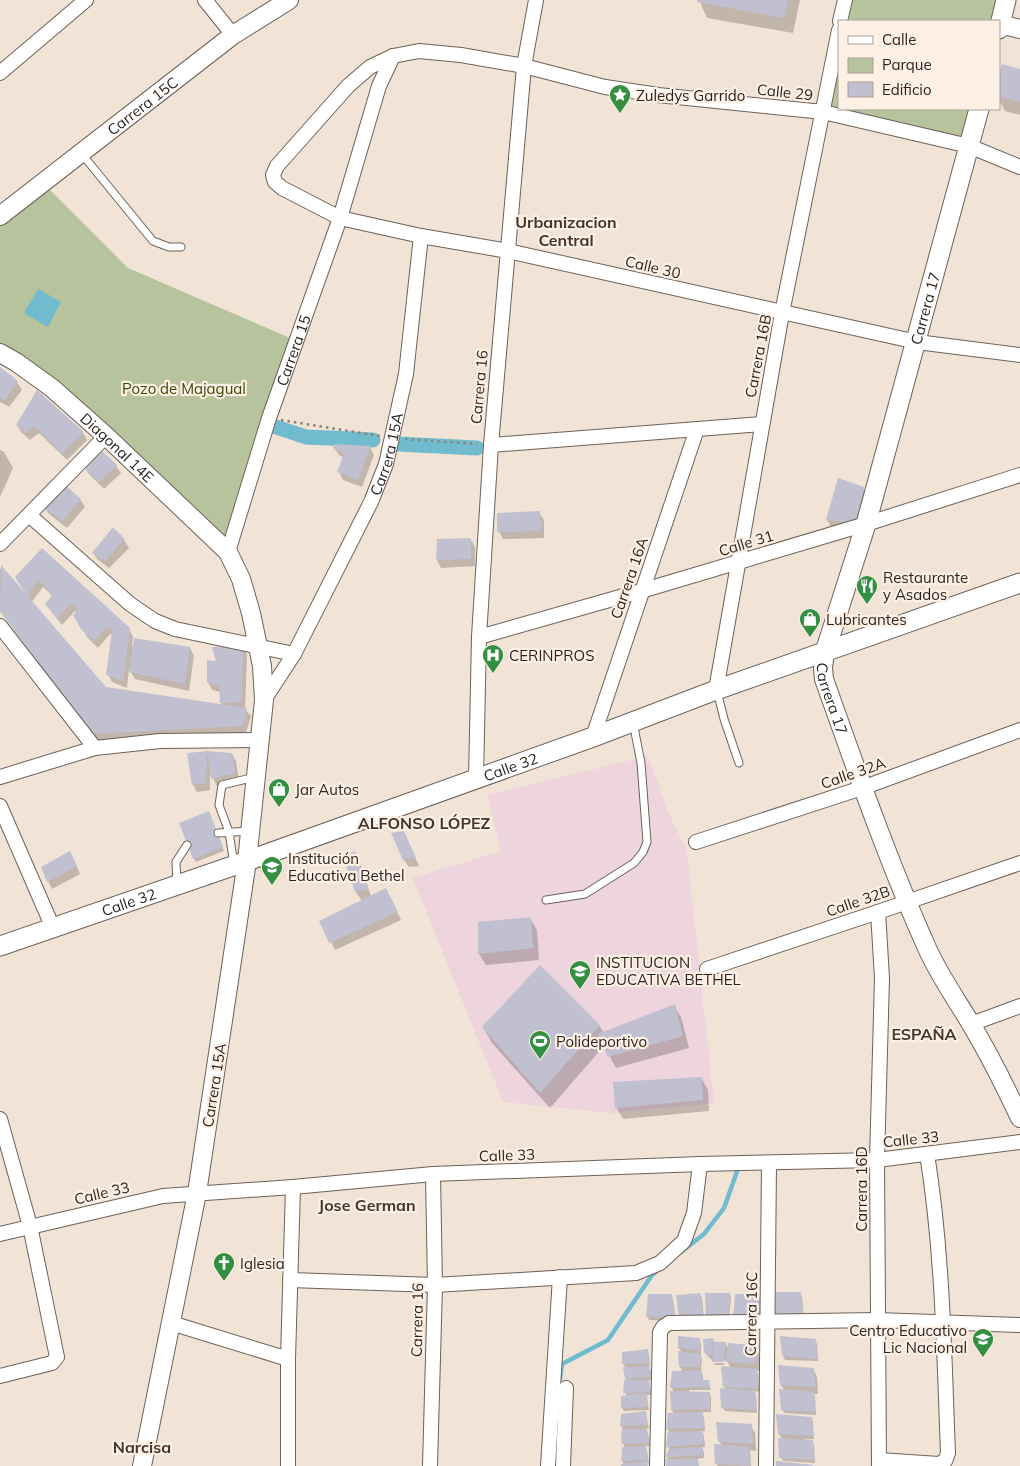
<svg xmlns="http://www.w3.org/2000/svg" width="1020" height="1466" viewBox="0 0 1020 1466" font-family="Mulish,sans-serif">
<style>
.education{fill:#edd4dd}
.green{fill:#b6c39d}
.water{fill:#70bbcd}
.shadow{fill:#0003}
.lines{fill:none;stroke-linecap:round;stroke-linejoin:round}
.stream{stroke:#70bbcd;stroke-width:4.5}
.canal{stroke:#70bbcd;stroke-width:15}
.building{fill:#c0c0d0}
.service-casing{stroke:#6e6157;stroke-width:9}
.minor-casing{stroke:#6e6157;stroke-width:16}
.tertiary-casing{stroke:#6e6157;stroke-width:20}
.secondary-casing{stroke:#6e6157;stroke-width:21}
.path{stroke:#8c827a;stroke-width:2.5;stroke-dasharray:2.5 4;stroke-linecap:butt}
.service{stroke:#fff;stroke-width:7}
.minor{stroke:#fff;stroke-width:14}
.tertiary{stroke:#fff;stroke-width:18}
.secondary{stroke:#fff;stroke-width:19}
.labels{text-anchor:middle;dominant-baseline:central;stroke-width:4.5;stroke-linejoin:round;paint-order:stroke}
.street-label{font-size:15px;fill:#2b2521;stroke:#fff0e5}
.poi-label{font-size:15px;fill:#2b2521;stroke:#fff0e5;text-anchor:start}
.park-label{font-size:15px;fill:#384706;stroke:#fff0e5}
.neighbourhood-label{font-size:16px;font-weight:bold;fill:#42362d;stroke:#fff0e5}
</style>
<rect width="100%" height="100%" fill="#f2e3d7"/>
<path class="education" d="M648 756 669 814 687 851 714 1103 610 1113 503 1102 413 878 501 851 487 795Z"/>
<path class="green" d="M845 0H1006L999 21H841Z
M839 30V109H979L969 146 823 112Z
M43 183 128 268 297 341 225 557 168 494 0 353V216Z"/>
<path class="water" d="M38 289 61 302 48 327 24 313Z"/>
<path class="shadow" d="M699 0H800L793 33 707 18Z
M1003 65 1020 70V115L1005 111 999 100V82Z
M0 368 17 382 22 390 9 407 0 402Z
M38 392 83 433 87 440 67 460 39 433 30 440 21 432 17 425Z
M335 445 370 447 374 455 362 487 343 480 339 472 344 458 339 455 334 448Z
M0 450 4 452 13 468 0 497Z
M102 452 116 466 121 473 104 489 89 474 85 467Z
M863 488 867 495 859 530 831 527 827 520Z
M80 499 85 507 67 528 48 513 44 506Z
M539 513 544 520V538L503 539 499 532Z
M113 529 124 540 129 548 109 568 98 560 93 553Z
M438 540H471L475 547V566L441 568 437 560Z
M42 550 129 629 133 637 132 646 190 648 194 656 189 691 135 679 129 669 127 688 112 682 108 674 113 635 110 634 98 648 87 637 75 615 77 613 75 611 62 625 47 605 53 596 43 587 31 603 105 688 222 705 221 692 212 690 208 682 218 663 243 647 247 655 245 709 251 716 246 733 97 741 0 611V568L29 599 17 577Z
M207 753 232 754 236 761 239 781 217 786 210 773V790L197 792 193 785Z
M210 816 224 851 196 862 194 858Z
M407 840 419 866 409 867 404 860Z
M355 853 359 860 371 896 390 897 401 920 335 950 321 921 362 901 356 892 345 857Z
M74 860 80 874 52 889 48 881Z
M530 918 537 930 539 960 486 965 479 954Z
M674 1006 681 1017 689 1048 616 1068 604 1046 550 1108 492 1043 483 1027 599 1025 604 1033Z
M702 1079 708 1090 709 1111 623 1119 616 1107Z
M800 1293 802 1297 804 1319 778 1318Z
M700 1294 702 1298 704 1320H682Z
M730 1294 731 1298 729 1318 710 1320Z
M671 1295 673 1299 676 1321 649 1320 647 1316Z
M699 1339 701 1343V1354H699L702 1358 701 1371 703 1375V1381H708L711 1390H689V1393H709L711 1396V1412H701L704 1417 705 1431H701L704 1436 705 1447H701L704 1452V1458L696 1459 699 1466H668L669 1461 667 1457 670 1450 668 1447 670 1433 667 1429 674 1414 672 1410 674 1392 672 1388 683 1372 680 1367 682 1353 679 1348Z
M713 1340 716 1343H725L728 1348 754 1346 759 1354 760 1371H756L758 1374 759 1392 754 1391 756 1395 757 1413 725 1411 723 1408 726 1390 724 1386 731 1368 728 1363 729 1361 725 1359V1361H714V1363L708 1355Z
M815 1340 817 1344 818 1361 785 1360 783 1356Z
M647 1351 649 1354 650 1367H648L651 1371V1380H648L652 1395H646L649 1410 624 1411 622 1408 627 1397 625 1392 628 1382 626 1378V1368L623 1364 624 1353Z
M714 1363H724V1365H715Z
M813 1369 817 1377 818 1394H814L815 1397 816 1415 784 1413 782 1409 785 1391 781 1385Z
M645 1413 649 1428 645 1429 648 1433 650 1446H645L647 1451 649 1463H646L648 1466H622L624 1465 622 1461 625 1448 623 1443 624 1431 621 1426 622 1415Z
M811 1418 813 1422 814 1439H805V1441L812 1442 814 1445 815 1463 783 1461 781 1457 782 1439 779 1434Z
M751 1426 755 1433 756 1451 750 1450 751 1466H718L716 1464 722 1446 719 1441Z"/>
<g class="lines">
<path class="stream" d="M681 1252 704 1234 724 1208 739 1166
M560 1379 562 1364 608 1340 652 1275 659 1269"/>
<path class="canal" d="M276 427 306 437 373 440
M398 444 477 448"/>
</g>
<path class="building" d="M697 0H788L784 18 697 2Z
M1002 64 1020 69V102L999 96V76Z
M0 367 18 381 5 400 0 398Z
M37 390 84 432 62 454 34 426 26 433 16 425Z
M334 444 370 446 358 480 337 472 344 454 333 448Z
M102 451 117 465 99 482 83 467Z
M838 478 864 487 855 523 826 520Z
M63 483 81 499 62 521 42 506Z
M540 511 541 531 497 532V513Z
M113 527 125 539 105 561 92 553Z
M471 538V559L436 560 437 539Z
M42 548 130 628 123 681 106 675 112 630 106 627 94 642 81 629 73 615 79 609 70 604 57 619 45 604 53 594 38 580 27 596 15 577Z
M1 565 106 687 247 708 242 726 92 734 0 611Z
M134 638 190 647 185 684 129 672Z
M243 646 242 702 220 703 219 686 207 682V660L216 661 212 647Z
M207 751 232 753 235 773 211 779Z
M207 751 206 783 192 785 187 753Z
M209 811 223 847 193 859 179 823Z
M404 831 416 858 403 860 391 833Z
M70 851 77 866 47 882 41 867Z
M355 851 368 889 355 892 343 856Z
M386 888 398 912 329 943 319 921Z
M531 917 533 948 478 954V922Z
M540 965 600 1025 540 1093 482 1027Z
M675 1004 683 1036 608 1057 598 1034Z
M702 1077 703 1100 615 1108 613 1082Z
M776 1292H801L803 1316 775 1315Z
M700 1293 703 1317H679L676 1295Z
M705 1293H730L728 1315 706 1317Z
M648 1294H672L675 1318 646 1317Z
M735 1294H759L762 1318 733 1317Z
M678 1336 700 1338V1351L678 1348Z
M780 1336 816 1339 817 1359 782 1356Z
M714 1338 710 1359 704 1352 703 1339Z
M714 1342H726L723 1362H712Z
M728 1343 755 1345 756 1364 725 1362Z
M648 1349 649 1364H622V1352Z
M678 1351 701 1354 700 1367H679Z
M778 1365 814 1368 815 1387 780 1385Z
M649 1366 650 1377 625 1379 623 1367Z
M721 1366 757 1369V1389L723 1387Z
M702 1370V1380H709L710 1387 670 1388 672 1371Z
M624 1380H649L651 1392 623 1393Z
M720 1388 755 1391 756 1410 721 1408Z
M779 1389 814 1392 815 1412 781 1410Z
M670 1391 710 1392V1409L671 1410Z
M647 1393 648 1407 621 1408V1396Z
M646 1411 648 1425 620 1426 621 1414Z
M703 1412 704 1428 666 1429 668 1413Z
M776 1414 812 1417 813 1436 778 1434Z
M716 1422 752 1424 753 1444 718 1442Z
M622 1429H647L649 1443 621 1444Z
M703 1431 704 1444 666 1447 668 1432Z
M778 1438 813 1440 814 1460 779 1458Z
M714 1444 749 1447 750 1466 715 1464Z
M646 1446 648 1460 621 1461 622 1447Z
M703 1447V1455L665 1457 669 1449Z
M666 1459H698L699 1466H666Z
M647 1461V1466H621V1464Z
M776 1461 813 1465V1466H776Z"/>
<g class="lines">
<g class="service-casing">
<path id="service" d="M81 153 153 241 169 247H181
M717 691 724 719 739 763
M218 833 250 831
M234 865 229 832 219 805 222 785 255 777
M177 884 176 862 187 845
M546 900 585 894 634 863 643 852 647 842 641 763 633 722"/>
</g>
<g class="minor-casing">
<g id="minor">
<path d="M205 0 233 35"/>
<path d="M840 21 845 0"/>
<path d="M0 73 86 0"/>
<path d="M1020 167 969 146 823 112 658 95 605 87 524 66 461 55 419 51 393 56 370 67 348 86 277 166 273 175 275 182 282 188 340 218 421 236 508 251 917 342 1020 355"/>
<path d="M491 445 762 424"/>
<path d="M29 515 130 604 155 621 175 629 294 654"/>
<path d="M0 544 106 436"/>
<path id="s1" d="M228 552 269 418 340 218 379 86 393 56"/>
<path d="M0 626 95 748"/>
<path d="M479 637 641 591 866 524 1020 475"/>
<path d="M716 690 782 313 839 30"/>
<path id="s2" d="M264 700 294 654 371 502 386 464 406 374 421 236"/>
<path d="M593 737 697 429"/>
<path d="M0 777 95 748 160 741 259 740"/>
<path d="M476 779 479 637 491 445 524 66 536 0"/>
<path d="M0 806 53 928"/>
<path d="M696 842 862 788 1020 730"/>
<path d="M878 912 882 978 877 1160 879 1466"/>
<path d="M707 969 878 912 1020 863"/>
<path d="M971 1024 1020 1006"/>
<path d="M0 1119 30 1226 57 1357 52 1363 0 1376"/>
<path d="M0 1234 163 1196 293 1187 433 1174 700 1164 877 1160 1020 1142"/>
<path d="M290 1280 435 1285 636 1273 660 1263 684 1241 694 1213 700 1164"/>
<path d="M171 1323 288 1359"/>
<path d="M879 1460 939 1464 945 1461 948 1453C944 1353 943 1253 927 1154"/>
<path d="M288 1466V1359L293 1187"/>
<path d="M430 1466 435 1285 433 1174"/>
<path d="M548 1466 560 1277"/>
<path d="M563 1466 566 1388"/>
<path d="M657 1466 660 1332 663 1327 669 1323 877 1320 1020 1325"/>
<path d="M766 1466 769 1163"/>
</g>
</g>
<g class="tertiary-casing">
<g id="tertiary">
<path d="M1000 24 1020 29"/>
<path id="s3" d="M0 216 233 35 289 0"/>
<path id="s4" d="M0 353 16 362 52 388 106 436 228 552 241 579 251 613 262 666 264 700 247 861 197 1193 142 1466"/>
<path id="s5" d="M825 652 823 668 824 679C856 769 888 861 927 948 939 975 956 999 971 1024 989 1054 1005 1086 1020 1118"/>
</g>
</g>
<g class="secondary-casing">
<g id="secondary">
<path d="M999 29 1006 0"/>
<path id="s6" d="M825 652 866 524 979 109"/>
<path id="s7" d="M0 946 247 861 593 737 716 690 1020 583"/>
</g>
</g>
<path class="path" d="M281 420 380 436
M405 439 477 444"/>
<use href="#service" class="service"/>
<use href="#minor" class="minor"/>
<use href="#tertiary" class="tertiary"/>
<use href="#secondary" class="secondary"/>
</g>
<defs>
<g id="sight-pin" transform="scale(1.125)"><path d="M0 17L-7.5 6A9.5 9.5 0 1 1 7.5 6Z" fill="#338f41" stroke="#fff0e5"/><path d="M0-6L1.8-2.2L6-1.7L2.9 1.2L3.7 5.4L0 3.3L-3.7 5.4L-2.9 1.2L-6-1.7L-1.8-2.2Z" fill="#fff"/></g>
<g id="restaurant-pin" transform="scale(1.125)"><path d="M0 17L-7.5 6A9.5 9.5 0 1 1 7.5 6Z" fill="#338f41" stroke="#fff0e5"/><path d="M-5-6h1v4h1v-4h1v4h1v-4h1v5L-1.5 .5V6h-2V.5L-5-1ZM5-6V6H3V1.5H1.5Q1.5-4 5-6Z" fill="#fff"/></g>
<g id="shop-pin" transform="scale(1.125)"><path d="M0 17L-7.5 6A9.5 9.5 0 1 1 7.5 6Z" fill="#338f41" stroke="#fff0e5"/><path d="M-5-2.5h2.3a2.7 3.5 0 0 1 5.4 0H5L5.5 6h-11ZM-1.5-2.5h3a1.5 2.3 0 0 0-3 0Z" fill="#fff"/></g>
<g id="hospital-pin" transform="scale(1.125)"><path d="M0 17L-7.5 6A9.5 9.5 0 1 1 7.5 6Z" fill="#338f41" stroke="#fff0e5"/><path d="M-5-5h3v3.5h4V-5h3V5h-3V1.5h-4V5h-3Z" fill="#fff"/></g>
<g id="school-pin" transform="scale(1.125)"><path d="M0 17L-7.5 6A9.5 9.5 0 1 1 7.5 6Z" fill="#338f41" stroke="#fff0e5"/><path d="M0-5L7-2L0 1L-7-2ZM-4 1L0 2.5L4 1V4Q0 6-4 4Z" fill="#fff"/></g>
<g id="university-pin" transform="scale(1.125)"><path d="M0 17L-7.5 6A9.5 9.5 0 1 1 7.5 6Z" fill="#338f41" stroke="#fff0e5"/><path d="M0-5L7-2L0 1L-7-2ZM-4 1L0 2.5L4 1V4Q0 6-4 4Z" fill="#fff"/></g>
<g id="stadium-pin" transform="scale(1.125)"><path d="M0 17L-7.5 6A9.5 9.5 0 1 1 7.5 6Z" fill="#338f41" stroke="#fff0e5"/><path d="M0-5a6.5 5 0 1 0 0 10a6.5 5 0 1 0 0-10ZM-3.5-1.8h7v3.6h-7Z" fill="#fff"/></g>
<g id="church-pin" transform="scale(1.125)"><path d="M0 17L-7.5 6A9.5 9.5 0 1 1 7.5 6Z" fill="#338f41" stroke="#fff0e5"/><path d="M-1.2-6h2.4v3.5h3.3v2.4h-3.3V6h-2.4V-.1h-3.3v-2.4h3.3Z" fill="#fff"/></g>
</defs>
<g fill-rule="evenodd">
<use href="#sight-pin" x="620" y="95"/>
<use href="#restaurant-pin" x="867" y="586"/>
<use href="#shop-pin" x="810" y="619"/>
<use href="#hospital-pin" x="493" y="655"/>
<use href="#shop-pin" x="279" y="789"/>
<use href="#school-pin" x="272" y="867"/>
<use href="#university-pin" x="580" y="971"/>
<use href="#stadium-pin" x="540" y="1041"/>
<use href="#church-pin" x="224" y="1263"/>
<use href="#school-pin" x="983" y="1339"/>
</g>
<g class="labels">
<g class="street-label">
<text transform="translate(785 92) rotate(6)">Calle 29</text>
<text stroke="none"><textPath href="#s3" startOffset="180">Carrera 15C</textPath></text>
<text transform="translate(653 267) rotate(13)">Calle 30</text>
<text stroke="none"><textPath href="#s6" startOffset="358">Carrera 17</textPath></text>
<text stroke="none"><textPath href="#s1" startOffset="212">Carrera 15</textPath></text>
<text transform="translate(758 356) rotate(-79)">Carrera 16B</text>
<text transform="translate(479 387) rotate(-85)">Carrera 16</text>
<text stroke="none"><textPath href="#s4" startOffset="151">Diagonal 14E</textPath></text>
<text stroke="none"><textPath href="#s2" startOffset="276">Carrera 15A</textPath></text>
<text transform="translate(746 543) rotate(-17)">Calle 31</text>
<text transform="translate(629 578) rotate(-71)">Carrera 16A</text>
<text stroke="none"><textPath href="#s5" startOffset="48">Carrera 17</textPath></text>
<text stroke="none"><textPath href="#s7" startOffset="541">Calle 32</textPath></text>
<text transform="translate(853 773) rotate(-19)">Calle 32A</text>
<text stroke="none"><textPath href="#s7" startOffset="136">Calle 32</textPath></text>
<text transform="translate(858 901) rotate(-19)">Calle 32B</text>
<text transform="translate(214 1085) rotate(-81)">Carrera 15A</text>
<text transform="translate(911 1139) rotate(-6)">Calle 33</text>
<text transform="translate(507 1155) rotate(-2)">Calle 33</text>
<text transform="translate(861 1189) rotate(-90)">Carrera 16D</text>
<text transform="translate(102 1193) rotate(-13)">Calle 33</text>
<text transform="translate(751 1314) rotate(-89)">Carrera 16C</text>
<text transform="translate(417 1320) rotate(-89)">Carrera 16</text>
</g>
<g class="poi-label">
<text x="636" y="95">Zuledys Garrido</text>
<text x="883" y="577">Restaurante<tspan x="883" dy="17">y Asados</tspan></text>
<text x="826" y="619">Lubricantes</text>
<text x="509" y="655">CERINPROS</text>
<text x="295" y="789">Jar Autos</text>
<text x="288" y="858">Institución<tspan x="288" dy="17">Educativa Bethel</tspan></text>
<text x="596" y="962">INSTITUCION<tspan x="596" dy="17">EDUCATIVA BETHEL</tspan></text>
<text x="556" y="1041">Polideportivo</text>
<text x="240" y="1263">Iglesia</text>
<text x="967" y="1330" text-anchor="end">Centro Educativo<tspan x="967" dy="17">Lic Nacional</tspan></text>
</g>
<g class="park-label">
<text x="184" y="388">Pozo de Majagual</text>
</g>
<g class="neighbourhood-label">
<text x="566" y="222">Urbanizacion<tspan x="566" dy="18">Central</tspan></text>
<text x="424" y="823">ALFONSO LÓPEZ</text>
<text x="924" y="1034">ESPAÑA</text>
<text x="367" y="1205">Jose German</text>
<text x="142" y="1447">Narcisa</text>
</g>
</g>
<rect x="838" y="20" width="162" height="90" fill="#fff0e5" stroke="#aa9f97"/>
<rect x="848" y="36" width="25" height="8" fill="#ffffff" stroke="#aa9f97"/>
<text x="882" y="45" font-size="15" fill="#2b2521">Calle</text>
<rect x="848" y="58" width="25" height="15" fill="#b6c39d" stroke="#aa9f97"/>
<text x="882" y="70" font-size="15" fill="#2b2521">Parque</text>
<rect x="848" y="82" width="25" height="15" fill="#c0c0d0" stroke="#aa9f97"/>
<text x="882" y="95" font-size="15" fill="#2b2521">Edificio</text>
</svg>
